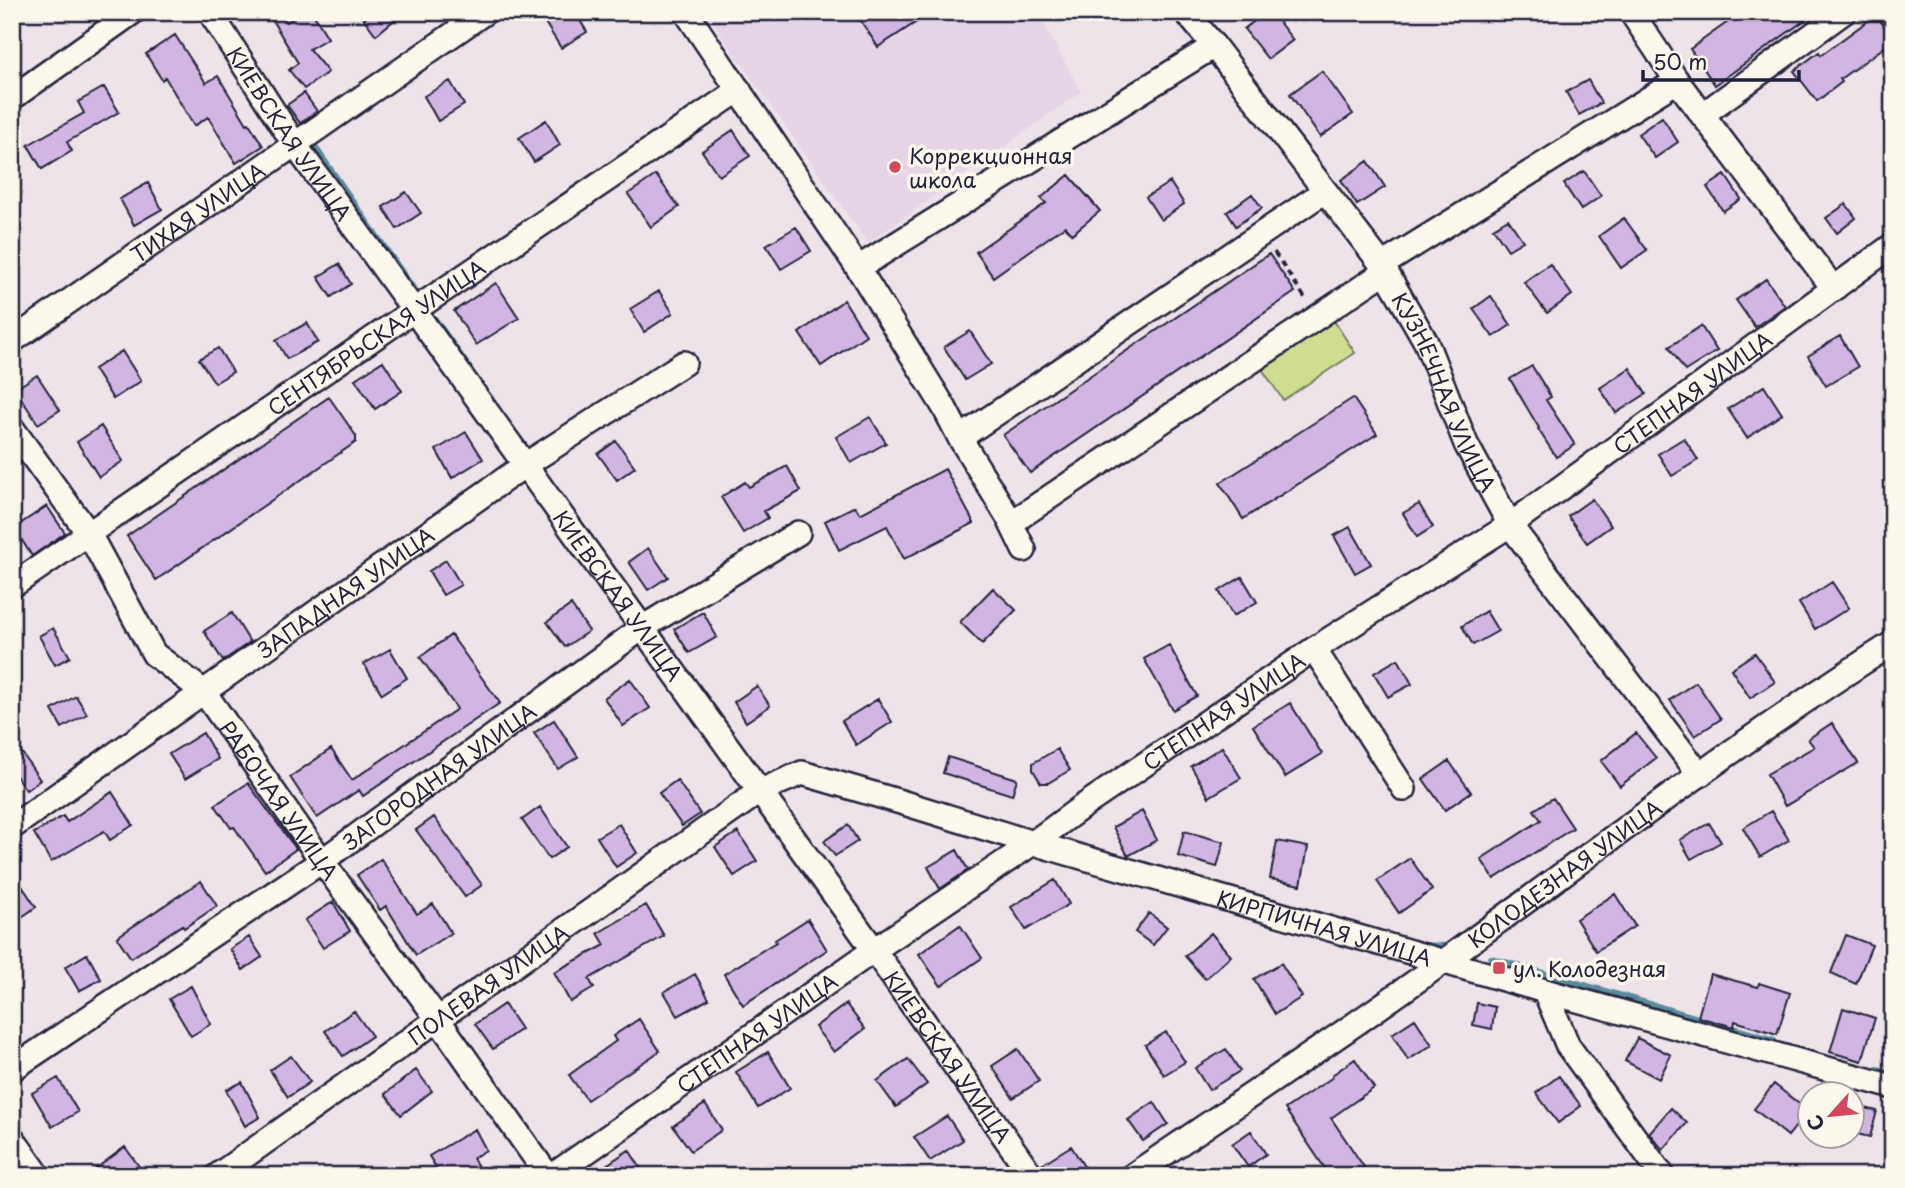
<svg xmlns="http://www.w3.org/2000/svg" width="1905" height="1188" viewBox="0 0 1905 1188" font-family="'Playpen Sans',sans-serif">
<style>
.built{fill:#e5d5e7}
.green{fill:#cfdd91;stroke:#788066;stroke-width:2}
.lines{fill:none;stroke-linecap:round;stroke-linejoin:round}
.stream{stroke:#5b8b9c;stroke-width:6}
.building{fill:#d1b5e2;stroke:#22223b;stroke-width:2}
.minor-casing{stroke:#22223b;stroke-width:28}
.path{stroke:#22223b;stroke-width:3.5;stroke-dasharray:7 5;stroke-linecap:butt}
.minor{stroke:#fbf7ec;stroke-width:23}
.poi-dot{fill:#d1495b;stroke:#fbf7ec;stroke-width:2.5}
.labels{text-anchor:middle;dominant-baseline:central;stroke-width:7;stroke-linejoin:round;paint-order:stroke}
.street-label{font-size:21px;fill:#22223b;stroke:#fbf7ec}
.poi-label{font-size:21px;fill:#22223b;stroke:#fbf7ec;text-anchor:start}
</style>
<rect width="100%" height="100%" fill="#eee3e9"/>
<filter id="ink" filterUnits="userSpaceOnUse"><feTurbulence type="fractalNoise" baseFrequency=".0143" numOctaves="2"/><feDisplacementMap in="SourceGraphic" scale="14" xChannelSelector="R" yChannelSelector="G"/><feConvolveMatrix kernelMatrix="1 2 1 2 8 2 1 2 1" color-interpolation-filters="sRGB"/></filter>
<g filter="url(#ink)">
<path class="built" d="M705 12H1037L1081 92 868 243Z"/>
<path class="green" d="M1334 321 1355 353 1283 400 1262 369Z"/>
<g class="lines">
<path class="stream" d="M313 144 413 288
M435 319 470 369
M1420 945 1447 946
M1491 958 1774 1040
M1877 1069 1893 1073"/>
</g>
<path class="building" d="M302 12H312L328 38 309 49 328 72 304 89 289 70 298 63 272 20 280 14 287 22Z
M372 12H404L376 35 364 19Z
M559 12H575L587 32 561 48 544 21Z
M855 12H932L878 47Z
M1266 12H1271L1293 40 1268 59 1244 29Z
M1742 12H1816L1715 85 1690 49Z
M1876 15 1893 38V41L1840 79 1842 82 1817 101 1794 71 1819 52 1821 55Z
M175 35 206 83 218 76 247 124 249 123 263 146 236 163 208 117 194 126 165 77 162 80 146 54Z
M1322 71 1353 114 1320 137 1290 94Z
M1588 80 1601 103 1579 115 1566 92Z
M450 81 464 105 438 121 424 96Z
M104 87 119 112 67 142 72 151 42 169 28 145 84 113 78 102Z
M304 93 317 111 300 123 287 105Z
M1662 117 1678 142 1655 158 1638 134Z
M546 120 560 145 534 162 519 138Z
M733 130 750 156 719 176 702 151Z
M1368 161 1385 187 1357 205 1341 180Z
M1584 171 1601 196 1581 210 1564 184Z
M656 175 679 207 651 227 628 194Z
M1069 175 1100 211 1072 234 1065 226 993 277 976 252 1046 203 1041 198Z
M1725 175 1741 199 1723 211 1707 187Z
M1170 182 1184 204 1161 220 1146 197Z
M148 183 162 209 134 225 120 199Z
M406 192 421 213 397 229 383 207Z
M1252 194 1262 208 1236 226 1227 212Z
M1846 204 1856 218 1837 233 1826 218Z
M1624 218 1647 250 1621 268 1599 236Z
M1508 219 1523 241 1508 250 1493 228Z
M796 227 811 251 781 269 766 245Z
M1269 254 1295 292 1030 473 1003 435Z
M339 264 351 284 331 297 318 277Z
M1550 264 1572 295 1547 313 1524 282Z
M1766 279 1785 306 1755 327 1736 300Z
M496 283 519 318 476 345 454 311Z
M659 291 673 313 644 332 630 309Z
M1491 296 1511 325 1493 337 1473 309Z
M844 300 866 335 821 366 799 333Z
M307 323 318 342 287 359 276 340Z
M1701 326 1717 351 1685 371 1669 347Z
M970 331 991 364 965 380 944 347Z
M1840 336 1858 367 1826 386 1808 356Z
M218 348 233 372 215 383 199 359Z
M122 351 141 381 113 399 94 369Z
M383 361 402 391 375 409 355 379Z
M1532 366 1551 397 1546 400 1575 445 1556 457 1538 429 1539 428 1510 379Z
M1630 368 1646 394 1616 413 1600 388Z
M37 375 60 410 38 424 15 389Z
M1764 386 1782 414 1747 438 1728 409Z
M329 397 356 436V442L156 580 127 536Z
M1353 398 1377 434 1243 519 1220 483Z
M870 417 886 443 851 463 836 437Z
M101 426 123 461 99 477 77 442Z
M466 432 483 459 452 478 436 450Z
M1684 438 1698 460 1672 476 1658 454Z
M616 441 635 467 617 480 598 454Z
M787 466 801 491 764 511 768 518 743 533 721 497 745 482 749 487Z
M945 469 974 523 904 559 887 526 839 550 825 521 855 506 860 514Z
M1592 499 1611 526 1587 543 1568 516Z
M1419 504 1433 527 1417 537 1403 513Z
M47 506 65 533 32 556 14 528Z
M1350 527 1371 564 1355 573 1334 536Z
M648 548 668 577 648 590 629 562Z
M446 560 461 585 443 595 429 571Z
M1242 577 1257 602 1233 616 1219 591Z
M1832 582 1849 608 1815 629 1799 603Z
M993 588 1016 610 982 644 960 622Z
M571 605 589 631 565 647 547 622Z
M1486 611 1498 631 1473 645 1462 626Z
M703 612 717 637 689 653 674 629Z
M232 613 250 642 223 661 204 631Z
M53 628 70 657 55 665 39 636Z
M451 635 500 703 363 796 359 790 317 818 290 777 331 749 352 780 457 709 420 657Z
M1169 645 1197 696 1173 710 1144 659Z
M390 649 407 678 382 694 364 664Z
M1755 653 1775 682 1750 698 1731 669Z
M1398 659 1412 684 1388 697 1374 673Z
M630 679 650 708 623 726 604 698Z
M1696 682 1721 719 1695 736 1670 700Z
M757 686 770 706 746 722 734 702Z
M76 696 87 714 62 728 52 710Z
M878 699 892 722 856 745 842 721Z
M1290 703 1322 754 1285 777 1253 726Z
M554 720 578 757 558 769 534 733Z
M1832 723 1858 763 1785 806 1767 774 1814 747 1808 739Z
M203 733 218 759 185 779 169 754Z
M1636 733 1656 758 1620 786 1601 761Z
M12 738 40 780 26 790 12 770Z
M1222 747 1241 778 1209 797 1191 766Z
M1057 749 1070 770 1048 783H1041L1033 770V763Z
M948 757 1017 779 1012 795 943 773Z
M1449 761 1471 792 1445 810 1423 779Z
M677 780 700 814 682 826 659 793Z
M248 783 296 849 265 871 234 827 231 828 215 805Z
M112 792 133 825 110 840 104 831 51 862 34 833 63 816 67 822Z
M1553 798 1573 828 1494 879 1481 859 1541 820 1534 810Z
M540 807 567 847 549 859 522 820Z
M1142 811 1157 840 1128 856 1113 827Z
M1771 811 1789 840 1760 857 1743 828Z
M434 817 482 885 465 897 416 830Z
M1709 823 1721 842 1691 859 1680 840Z
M619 824 637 853 616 867 597 837Z
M848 825 858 841 835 856 824 841Z
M1184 831 1224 842 1217 867 1178 856Z
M738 832 757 861 734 876 715 847Z
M1277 841 1308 847 1301 885 1270 879Z
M957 850 968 870 940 889 928 867Z
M1410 858 1432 890 1399 913 1377 881Z
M381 859 417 914 433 904 451 933 416 955 386 906 380 910 357 875Z
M12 871 36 907 12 924Z
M1055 880 1069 904 1026 930 1011 907Z
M201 881 217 906 184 928 182 925 131 958 117 937Z
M1615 894 1635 926 1596 951 1576 919Z
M333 902 350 931 323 948 305 920Z
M646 905 664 936 589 979 594 988 570 1002 554 972 605 945 598 933Z
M1149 913 1167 927 1153 945 1135 932Z
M808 919 827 950 743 1005 724 974 776 942 775 940Z
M960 925 982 958 941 986 919 954Z
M1211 933 1231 956 1205 979 1185 956Z
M1846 935 1872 945 1856 984 1831 973Z
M249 937 262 957 243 970 230 949Z
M87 954 101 979 79 991 65 967Z
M1281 963 1302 997 1275 1014 1254 979Z
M695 974 709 999 678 1016 664 992Z
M1710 974 1758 987 1759 983 1790 993 1777 1034 1735 1021 1734 1027 1698 1017Z
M191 986 211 1024 191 1036 169 999Z
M1477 1003 1495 1007 1492 1029 1473 1025Z
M504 1004 521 1029 493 1049 475 1024Z
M846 1004 865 1029 834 1052 815 1027Z
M1843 1008 1875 1018 1862 1061 1830 1052Z
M354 1011 372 1036 343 1056 325 1031Z
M639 1019 660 1051 587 1100 569 1075 616 1041 613 1036Z
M1415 1019 1432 1045 1408 1060 1392 1034Z
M1166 1032 1185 1062 1164 1075 1145 1045Z
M1637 1038 1671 1055 1659 1079 1625 1061Z
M1018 1049 1039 1081 1013 1098 992 1066Z
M1226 1049 1240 1071 1209 1090 1195 1068Z
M768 1052 790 1088 758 1108 736 1072Z
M291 1056 310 1082 288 1097 270 1070Z
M908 1059 927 1084 896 1107 877 1081Z
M1355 1059 1374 1088 1331 1118 1364 1167 1352 1176H1330L1285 1109 1333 1077 1332 1075Z
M416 1070 432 1091 401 1115 385 1094Z
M1559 1076 1581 1106 1558 1123 1536 1093Z
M58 1078 78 1112 52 1127 32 1093Z
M242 1082 260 1117 245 1126 226 1090Z
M1774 1084 1808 1111 1788 1136 1754 1109Z
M1154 1102 1168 1124 1143 1141 1128 1120Z
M705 1104 722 1130 691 1151 673 1126Z
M1852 1105 1877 1111 1870 1137 1852 1133Z
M1671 1108 1687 1123 1663 1150 1649 1133Z
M947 1116 963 1140 930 1161 914 1137Z
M475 1129 486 1150 473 1158 483 1176H441L429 1156Z
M1251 1131 1266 1154 1248 1167 1232 1144Z
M1071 1146 1090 1176H1049L1042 1164Z
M125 1147 146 1176H86Z
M629 1150 646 1176H590Z"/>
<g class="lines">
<g class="minor-casing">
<g id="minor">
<path id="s1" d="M210 12 295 145 874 950 1032 1176"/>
<path d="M686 12 858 268 944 407 960 438 1008 517 1024 550"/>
<path id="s2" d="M1186 12 1214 46 1382 265 1426 342 1466 444 1510 525 1700 775"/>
<path d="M1631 12 1677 81 1834 289"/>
<path d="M12 98 133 12"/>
<path d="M1702 115 1844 12"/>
<path d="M1382 265 1677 81"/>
<path d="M858 268 1214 46"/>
<path id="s3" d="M12 341 485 12"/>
<path id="s4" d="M12 428 89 534 154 654 204 692 322 861 437 1018 548 1176"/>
<path d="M960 438 1325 191"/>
<path d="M1011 523 1386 271"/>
<path id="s5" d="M12 586 413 311 739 90"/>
<path d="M1314 649 1404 789"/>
<path id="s6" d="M12 827 525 465 684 363"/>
<path d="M1545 991 1568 1046 1663 1176"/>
<path id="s7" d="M12 1069 322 861 642 628 798 533"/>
<path d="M12 1138 39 1176"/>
<path id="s8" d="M217 1176 760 791 802 773 904 803 1033 843 1545 991 1893 1087"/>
<path id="s9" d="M552 1176 874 950 1033 843 1079 809 1314 649 1510 525 1893 245"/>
<path id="s10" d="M1132 1176C1237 1104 1344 1034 1447 959 1594 852 1739 741 1893 643"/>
</g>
</g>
<path class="path" d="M1274 252 1307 301"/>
<use href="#minor" class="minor"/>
</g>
</g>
<g class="poi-dot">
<circle cx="895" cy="167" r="7"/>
<rect x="1492" y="961" width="14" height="14" rx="3.5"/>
</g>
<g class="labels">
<g class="street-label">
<text stroke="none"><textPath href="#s1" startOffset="145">КИЕВСКАЯ УЛИЦА</textPath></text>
<text stroke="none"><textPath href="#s3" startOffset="226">ТИХАЯ УЛИЦА</textPath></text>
<text stroke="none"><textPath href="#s5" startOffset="441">СЕНТЯБРЬСКАЯ УЛИЦА</textPath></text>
<text stroke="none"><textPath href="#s2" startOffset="462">КУЗНЕЧНАЯ УЛИЦА</textPath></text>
<text stroke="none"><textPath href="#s9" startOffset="1384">СТЕПНАЯ УЛИЦА</textPath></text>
<text stroke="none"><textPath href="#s6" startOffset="408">ЗАПАДНАЯ УЛИЦА</textPath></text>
<text stroke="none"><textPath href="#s1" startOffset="712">КИЕВСКАЯ УЛИЦА</textPath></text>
<text stroke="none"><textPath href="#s9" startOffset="817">СТЕПНАЯ УЛИЦА</textPath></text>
<text stroke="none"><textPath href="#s7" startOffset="518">ЗАГОРОДНАЯ УЛИЦА</textPath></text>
<text stroke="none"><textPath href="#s4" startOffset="462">РАБОЧАЯ УЛИЦА</textPath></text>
<text stroke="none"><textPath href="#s10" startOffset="528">КОЛОДЕЗНАЯ УЛИЦА</textPath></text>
<text stroke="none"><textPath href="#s8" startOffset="1256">КИРПИЧНАЯ УЛИЦА</textPath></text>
<text stroke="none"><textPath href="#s8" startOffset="332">ПОЛЕВАЯ УЛИЦА</textPath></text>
<text stroke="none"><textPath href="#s9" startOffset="250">СТЕПНАЯ УЛИЦА</textPath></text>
<text stroke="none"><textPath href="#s1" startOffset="1279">КИЕВСКАЯ УЛИЦА</textPath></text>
</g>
<g class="poi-label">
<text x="909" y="155">Коррекционная<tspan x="909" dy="24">школа</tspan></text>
<text x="1513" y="968">ул. Колодезная</text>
</g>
</g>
<rect width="1905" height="1188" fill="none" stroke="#fbf7ec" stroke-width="42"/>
<rect x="21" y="21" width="1863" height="1146" fill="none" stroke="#22223b" stroke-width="2.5" filter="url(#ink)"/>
<g transform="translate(1831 1115) rotate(243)"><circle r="33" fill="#fbf7ec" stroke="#a4a2a5" stroke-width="2"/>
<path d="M0-5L12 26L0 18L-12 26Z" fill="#d1495b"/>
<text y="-10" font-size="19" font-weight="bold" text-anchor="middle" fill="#22223b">С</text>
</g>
<path d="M1643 70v10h156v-10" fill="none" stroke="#22223b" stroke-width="3.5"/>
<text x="1653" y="70" font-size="21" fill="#22223b" stroke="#fbf7ec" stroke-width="5" paint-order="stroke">50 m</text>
</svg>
